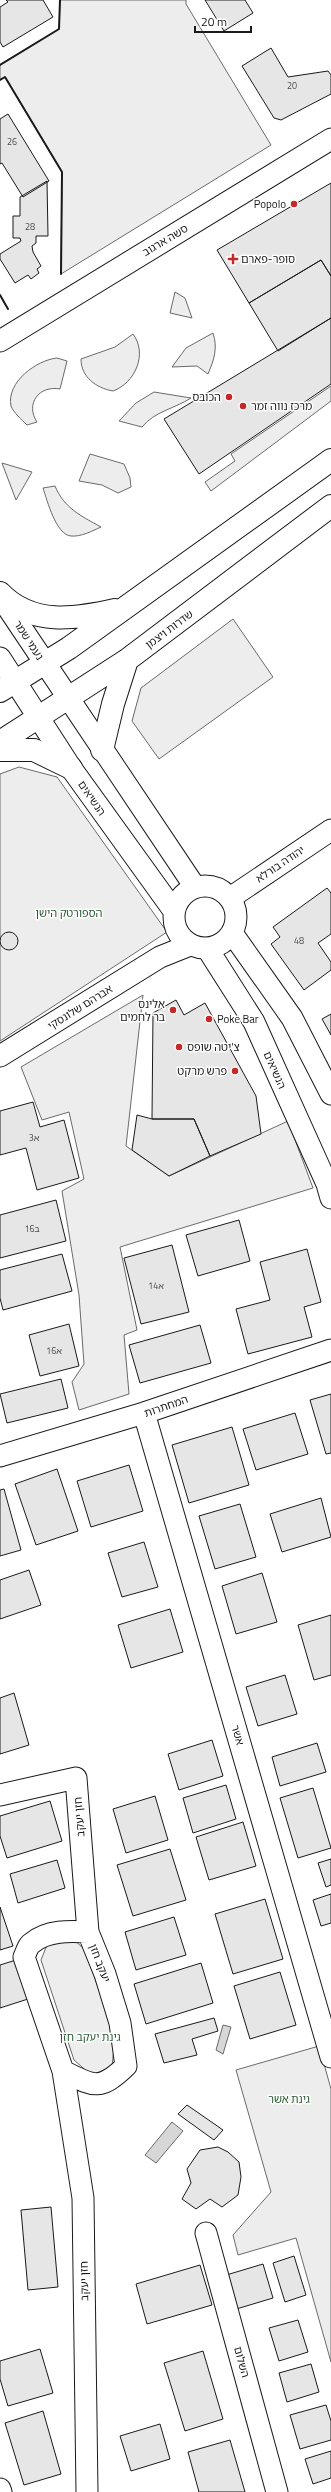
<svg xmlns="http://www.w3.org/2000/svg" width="331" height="2492" viewBox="0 0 331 2492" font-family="'Titillium Web','Noto Sans Hebrew',sans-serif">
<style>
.green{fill:#ededed;stroke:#6a6a6a}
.water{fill:#d7d7d7;stroke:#6a6a6a}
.building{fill:#e6e6e6;stroke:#1a1a1a}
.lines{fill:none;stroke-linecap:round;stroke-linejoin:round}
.minor-casing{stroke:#1a1a1a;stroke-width:23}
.major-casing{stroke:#1a1a1a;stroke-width:24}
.minor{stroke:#fff;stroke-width:21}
.major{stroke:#fff;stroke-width:22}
.wall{stroke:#1a1a1a;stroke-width:2}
.poi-dot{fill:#c62828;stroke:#fff;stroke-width:1.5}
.labels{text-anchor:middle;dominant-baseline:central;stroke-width:3;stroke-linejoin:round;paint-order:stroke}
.number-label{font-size:9px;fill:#4d4d4d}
.poi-label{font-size:11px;fill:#1a1a1a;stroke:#fff;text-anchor:end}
.street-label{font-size:11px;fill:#1a1a1a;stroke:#fff}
.park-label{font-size:11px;fill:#2b5a34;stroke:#fff}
</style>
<rect width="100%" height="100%" fill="#fff"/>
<path class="green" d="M60 0H186V4L271 145 61 274 62 172 5 77 0 80V65L59 29Z
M175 292 185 298 192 318 170 313Z
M213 333C218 348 214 360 208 374L197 366 172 367 186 348Z
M133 334C148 354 135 383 113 391 96 388 81 377 81 359L115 347Z
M57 358 67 361 60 389C39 385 25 404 37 422L27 425C22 420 13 412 11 406 6 382 37 360 57 358Z
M331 386V401L211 491 205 482 235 461 231 454Z
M154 392 191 398C174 409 155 411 142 427L119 421 136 403Z
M90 454 124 464 130 478 131 487 118 493 102 485 79 481Z
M2 463 32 472 16 500Z
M55 486C64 508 81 516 101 527 92 531 81 537 71 536 56 535 47 500 43 488Z
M233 619 273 677 159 759 132 721 141 688Z
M19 767 57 777 167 932 0 1041V774Z
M143 995 126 1146 169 1176 288 1121 313 1188 120 1247 137 1330 124 1335 129 1394 79 1410 72 1382 84 1364 79 1295 62 1191 84 1179 69 1112 42 1120 21 1067Z
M70 1936 85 1950 115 2036 112 2067 91 2075 74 2060 41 1960 47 1945Z
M319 2046 331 2089V2362L296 2238 238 2255 233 2235 271 2192 236 2070Z"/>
<path class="water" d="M223 2025 231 2027 223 2054 216 2050Z
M172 2122 183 2131 156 2163 145 2155Z"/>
<path class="building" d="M6 0H43L53 17 3 47 0 42V7L8 2Z
M205 0H245L253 13 224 31Z
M271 48 288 77 328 71 331 75V94L281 120 274 118 242 66Z
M8 114 49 181 23 197 2 163 0 164V119Z
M47 181 48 236H36V243L32 246 33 252 41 266 37 269 39 273 31 279 28 275 15 283 0 259V254L21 241 20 238H13V216H20V197Z
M331 183V276L321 260 249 303 217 250Z
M321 260 331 276V318L278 351 249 303Z
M331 318V384L199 474 164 419Z
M327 888 331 893V934L318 943 331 962V970L304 990 271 944 280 937 273 927Z
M0 941a9 9 0 1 1 18 0a9 9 0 1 1-18 0Z
M176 1000 184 1015 205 1003 256 1096 261 1134 210 1156 194 1119H152L153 1013Z
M331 1014V1035L322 1019Z
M33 1102 40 1127 64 1120 79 1178 37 1190 26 1148 0 1155V1111Z
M137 1115 152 1119H194L210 1156 169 1176 132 1150Z
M56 1200 66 1241 0 1258V1215Z
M239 1220 250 1261 198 1276 186 1235Z
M172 1245 189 1312 141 1324 124 1258Z
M307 1249 321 1302 304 1307 312 1337 248 1354 236 1309 270 1300 260 1262Z
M62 1254 72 1291 3 1310 0 1298V1270Z
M69 1324 79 1366 40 1376 29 1335Z
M200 1325 211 1363 140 1383 129 1345Z
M61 1379 68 1408 7 1423 0 1394Z
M331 1394V1453L326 1454 310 1400Z
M295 1413 308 1454 256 1470 243 1429Z
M232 1427 249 1485 189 1503 172 1445Z
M129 1465 143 1511 91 1527 77 1481Z
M57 1469 78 1531 36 1545 15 1484Z
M4 1489 21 1550 0 1556V1490Z
M321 1498 331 1537 282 1552 270 1514Z
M240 1504 256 1557 215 1569 199 1516Z
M144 1542 158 1587 122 1597 108 1553Z
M29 1570 41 1605 0 1619V1580Z
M262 1573 277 1622 236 1634 222 1586Z
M170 1609 183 1652 131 1668 118 1625Z
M331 1615V1675L314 1680 298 1625Z
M285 1675 297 1714 258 1726 246 1687Z
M14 1693 29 1745 0 1754V1698Z
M212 1740 223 1776 179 1790 168 1754Z
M317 1743 326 1772 280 1786 272 1757Z
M226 1785 236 1819 193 1833 183 1798Z
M313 1788 331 1848 298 1858 280 1798Z
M155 1796 168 1840 126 1853 113 1809Z
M50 1801 62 1841 7 1858 0 1836V1816Z
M243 1822 256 1866 209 1880 196 1837Z
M170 1849 186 1900 133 1916 117 1865Z
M331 1859V1885L326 1887 318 1863Z
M57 1860 65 1888 18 1903 10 1874Z
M331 1894V1923L321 1926 313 1900Z
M265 1899 283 1959 233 1974 215 1914Z
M0 1907 13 1946 0 1950Z
M174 1917 186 1955 136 1970 125 1932Z
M16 1960 28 1999 0 2008V1965Z
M201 1963 213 2003 146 2024 134 1984Z
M280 1972 296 2025 250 2039 234 1986Z
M214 2018 218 2031 192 2039 197 2055 164 2063 155 2034Z
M187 2105 223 2130 214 2140 178 2114Z
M218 2147 228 2152 239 2162 241 2177 238 2195 222 2207 210 2199 196 2209 182 2199 191 2183 187 2169 200 2150Z
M51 2207 58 2287 28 2290 21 2210Z
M294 2256 306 2295 285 2302 273 2263Z
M263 2264 273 2298 233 2310 223 2276Z
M200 2265 212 2305 147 2324 136 2284Z
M298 2320 308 2352 279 2361 269 2328Z
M40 2349 53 2393 8 2406 0 2379V2361Z
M203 2351 223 2419 185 2431 164 2363Z
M311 2364 319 2392 287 2402 279 2373Z
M326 2405 331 2421V2440L300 2449 290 2415Z
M43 2411 61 2474 24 2485 5 2423Z
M160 2424 170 2459 131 2471 120 2436Z
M230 2440 245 2492H199L188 2452Z
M331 2451V2478L313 2484 305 2459Z"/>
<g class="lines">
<g class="minor-casing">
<path id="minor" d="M0 341 331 139
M0 596 195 887
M0 658 71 768 174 911
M174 917a31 31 0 1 1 62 0a31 31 0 1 1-62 0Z
M230 898 331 830
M232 933 292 1018 331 1094
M207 948 254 1022 327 1184 331 1198
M0 1056 160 957 190 945
M144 1413 331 2057
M0 1456 144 1413 331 1350
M0 1795 76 1778 88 1932 105 1974 120 2023 126 2066C99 2092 93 2086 63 2071
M206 2233 277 2492
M0 2489 1 2492
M87 2492 83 2198 63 2071 24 1957C26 1953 28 1945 32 1943 47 1930 70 1931 88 1932"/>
</g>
<g class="major-casing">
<path id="major" d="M0 593C32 626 75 619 115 610
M0 691 69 648 331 460
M0 742 127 660 331 506
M0 750H34L71 768
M102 750 113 704 127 660"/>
</g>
<use href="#minor" class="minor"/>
<use href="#major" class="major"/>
<path class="wall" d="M0 65 59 29 60 0
M0 80 5 77 62 172 61 274
M0 295 8 309"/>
</g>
<g class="poi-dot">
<circle cx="294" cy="204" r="4"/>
<path d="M231 253h4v4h4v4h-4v4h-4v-4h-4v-4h4z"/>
<circle cx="229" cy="397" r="4"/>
<circle cx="243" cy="406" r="4"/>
<circle cx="173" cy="1010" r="4"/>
<circle cx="209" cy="1019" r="4"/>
<circle cx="179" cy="1047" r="4"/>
<circle cx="235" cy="1071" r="4"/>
</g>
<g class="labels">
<g class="number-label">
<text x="292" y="85">20</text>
<text x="12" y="141">26</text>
<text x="30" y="226">28</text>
<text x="299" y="940">48</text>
<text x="34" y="1137">3א</text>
<text x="32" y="1228">16ב</text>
<text x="156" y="1285">14א</text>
<text x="54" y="1350">16א</text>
</g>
<g class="poi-label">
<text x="286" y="204">Popolo</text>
<text x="241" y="259" text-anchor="start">סופר-פארם</text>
<text x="221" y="397">הכובס</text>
<text x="251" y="406" text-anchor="start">מרכז נווה זמר</text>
<text x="165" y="1004">אלינס<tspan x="165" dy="13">בר לחמים</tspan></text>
<text x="217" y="1019" text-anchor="start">Poke Bar</text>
<text x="187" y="1047" text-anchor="start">צ'יטה שופס</text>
<text x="227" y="1071">פרש מרקט</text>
</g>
<g class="street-label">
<text transform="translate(165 240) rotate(-31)">סשה ארגוב</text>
<text transform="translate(169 629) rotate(-37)">שדרות ויצמן</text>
<text transform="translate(29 640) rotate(57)">נעמי שמר</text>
<text transform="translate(92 798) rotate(55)">הנשיאים</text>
<text transform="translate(280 864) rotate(-34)">יהודה בורלא</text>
<text transform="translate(80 1007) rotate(-32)">אברהם שלונסקי</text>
<text transform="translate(275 1070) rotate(66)">הנשיאים</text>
<text transform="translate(166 1406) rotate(-19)">המחתרות</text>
<text transform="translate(238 1735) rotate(74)">אשר</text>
<text transform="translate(79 1817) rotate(-94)">חזן יעקב</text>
<text transform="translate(100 1963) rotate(69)">יעקב חזן</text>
<text transform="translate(84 2281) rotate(-91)">חזן יעקב</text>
<text transform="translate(242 2362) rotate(75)">השלום</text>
</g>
<g class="park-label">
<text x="69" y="913">הספורטק הישן</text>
<text x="90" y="2037">גינת יעקב חזן</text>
<text x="289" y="2099">גינת אשר</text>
</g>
</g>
<path d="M195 26v6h56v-6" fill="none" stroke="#1a1a1a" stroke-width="2"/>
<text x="201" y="26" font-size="12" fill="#1a1a1a" stroke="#ffffff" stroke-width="3" paint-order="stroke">20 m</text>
</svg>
